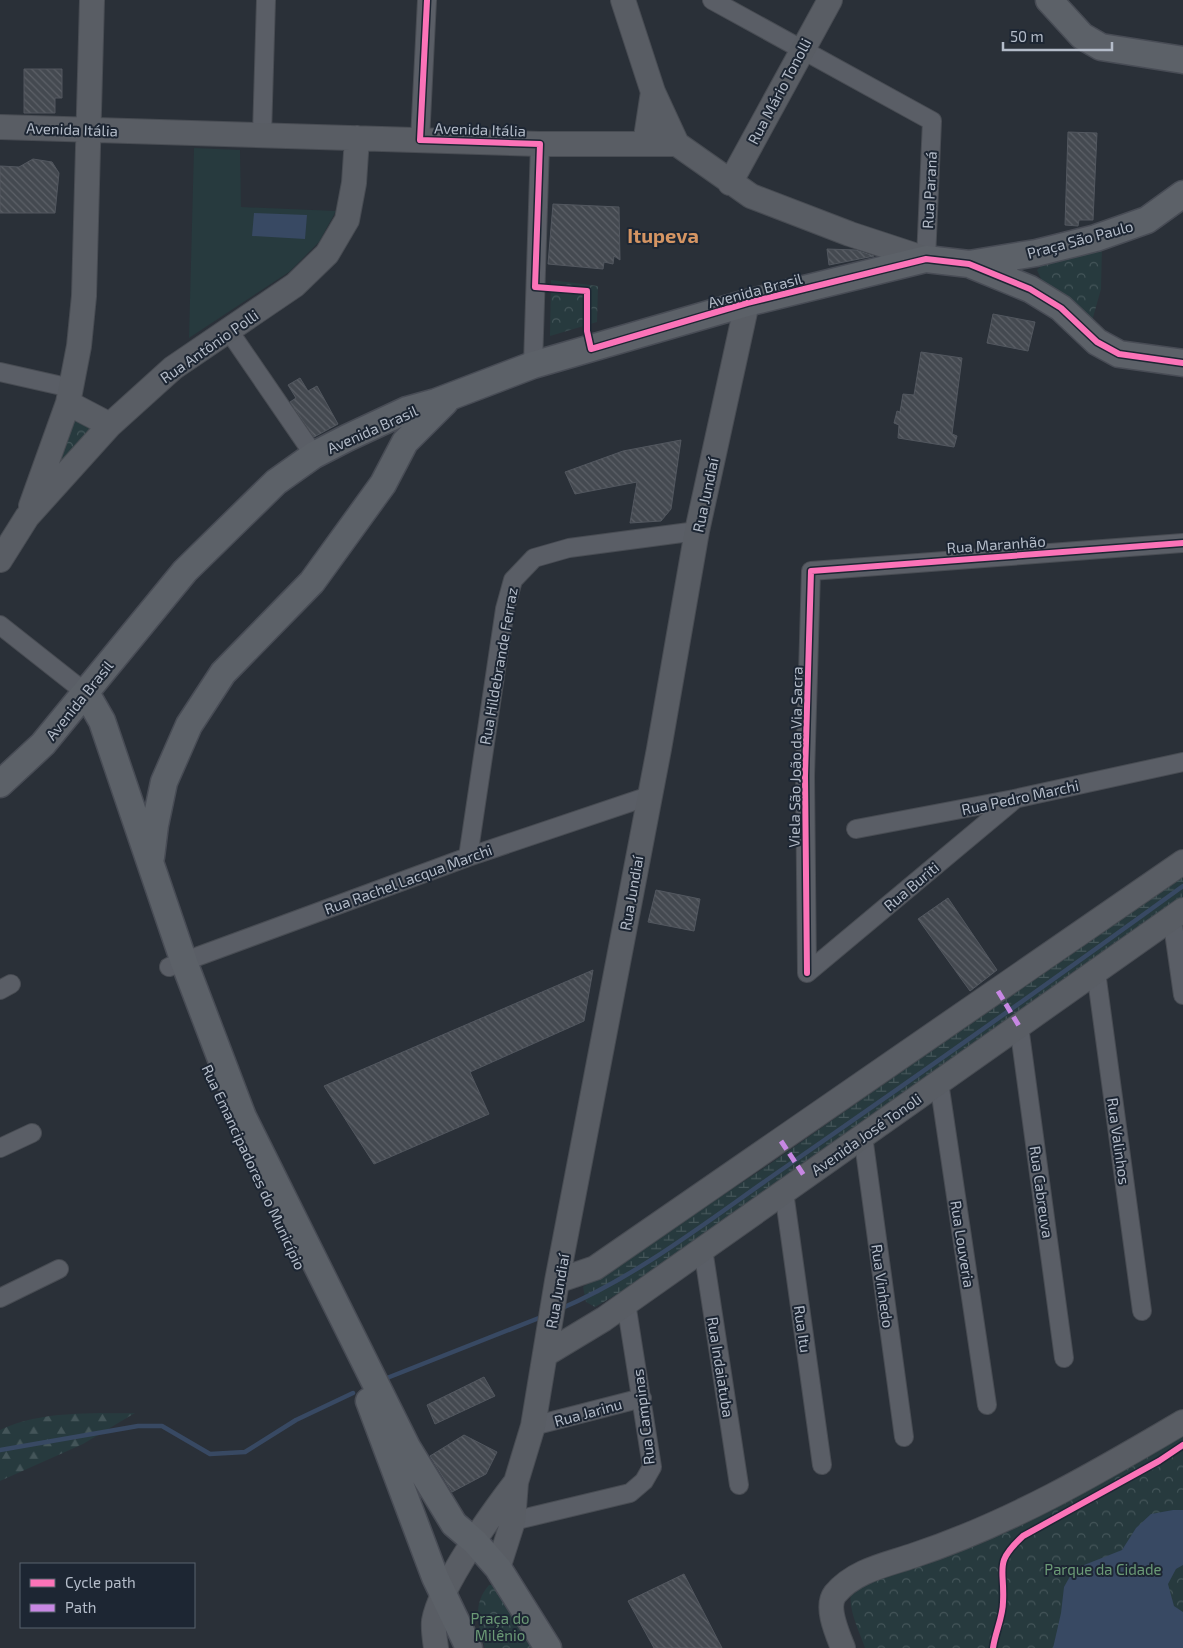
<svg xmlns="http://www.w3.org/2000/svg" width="1183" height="1648" viewBox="0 0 1183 1648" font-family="'Exo 2',sans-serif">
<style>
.forest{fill:url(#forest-firs)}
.wetland{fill:url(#wetland-marsh)}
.park{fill:url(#park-crowns)}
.pitch{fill:#273a3e}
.water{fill:#384963}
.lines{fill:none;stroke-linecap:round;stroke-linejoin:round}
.stream{stroke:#384963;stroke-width:4.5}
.building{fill:url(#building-back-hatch);stroke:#52575f}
.street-casing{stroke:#484c53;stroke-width:20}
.secondary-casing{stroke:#484c53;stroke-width:26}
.primary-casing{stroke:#484c55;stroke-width:29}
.street{stroke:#5a5e66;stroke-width:18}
.secondary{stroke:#595d64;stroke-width:24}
.primary{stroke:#5c6168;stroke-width:26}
.quiet{stroke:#c787e3;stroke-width:5;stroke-dasharray:10 5;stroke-linecap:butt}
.cycleway-casing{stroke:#1d2633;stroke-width:9}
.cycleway{stroke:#fb73b8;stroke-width:6}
.labels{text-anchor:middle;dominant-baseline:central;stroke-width:4;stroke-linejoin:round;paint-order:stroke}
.street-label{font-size:15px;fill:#b4bcc9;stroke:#1d2633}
.park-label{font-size:15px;fill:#6b9a76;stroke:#1d2633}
.district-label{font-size:20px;font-weight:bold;fill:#d59563;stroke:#1d2633}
</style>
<defs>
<pattern id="forest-firs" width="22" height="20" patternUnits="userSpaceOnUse" patternTransform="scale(1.25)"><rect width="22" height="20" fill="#273a3e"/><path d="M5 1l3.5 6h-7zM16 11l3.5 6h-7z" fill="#445559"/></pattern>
<pattern id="wetland-marsh" width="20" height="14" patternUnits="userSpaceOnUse" patternTransform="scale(1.25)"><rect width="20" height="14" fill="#273a3e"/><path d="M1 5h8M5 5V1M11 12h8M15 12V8" fill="none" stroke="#445559"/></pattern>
<pattern id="park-crowns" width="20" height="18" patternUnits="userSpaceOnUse" patternTransform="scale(1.25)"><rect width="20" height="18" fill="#273a3e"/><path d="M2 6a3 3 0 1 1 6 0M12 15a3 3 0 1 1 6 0" fill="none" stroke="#445559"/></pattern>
<pattern id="building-back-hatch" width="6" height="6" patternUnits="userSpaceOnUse" patternTransform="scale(1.25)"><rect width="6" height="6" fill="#444950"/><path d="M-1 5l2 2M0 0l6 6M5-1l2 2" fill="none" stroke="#5d6168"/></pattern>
</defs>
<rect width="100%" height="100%" fill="#2a3038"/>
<path class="forest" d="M135 1413 83 1444 0 1481V1430C42 1410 91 1414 135 1413Z"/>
<path class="wetland" d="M1183 874V898L624 1290 595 1307 586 1302 583 1287 767 1166Z"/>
<path class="park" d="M1102 246 1101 289 1090 328 1043 283 1037 270 1052 256Z
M551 280 598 286 597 322 550 336Z
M70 412 97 425 56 469Z
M1183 1431V1648H865C859 1630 846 1607 852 1588Z
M489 1585H497L535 1641 532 1648H485C478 1626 472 1604 489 1585Z"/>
<path class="pitch" d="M194 148 240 150 241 207 336 211 319 242 289 272 189 338Z"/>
<path class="water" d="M254 213 307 215 305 239 252 236Z
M1173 1510H1183V1565L1176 1569 1168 1584 1174 1606 1183 1612V1648H1053L1061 1613 1064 1587 1074 1569 1122 1550 1136 1528 1151 1514Z"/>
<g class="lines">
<path class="stream" d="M560 1309C642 1274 714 1216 787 1166 920 1074 1052 981 1183 886
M387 1378 544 1316
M0 1450 138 1426H162L210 1454 245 1452 296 1420 353 1393"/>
</g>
<path class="building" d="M24 69H62V98H55V113H24Z
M1068 132 1097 133 1093 220H1079L1078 226 1065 225Z
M33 159 52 162 59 173 55 213H0V166L19 167Z
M553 204 619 207 620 260 614 256 613 264 604 262 603 269 548 264Z
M827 249 856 250 874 256 829 265Z
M993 314 1035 322 1028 351 987 343Z
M921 352 962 358 952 434 957 436 954 447 898 438 899 425 894 423 897 411 900 412 903 394 914 395Z
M300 378 308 391 317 386 338 424 314 437 290 402 296 398 288 385Z
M681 440 671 509 661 521 630 523 637 482 575 494 565 472 623 451Z
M656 890 700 899 694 931 648 922Z
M948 898 997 970 970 991 918 919Z
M593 970 584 1021 470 1072 489 1114 374 1164 324 1086Z
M484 1377 495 1396 435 1424 427 1405Z
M464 1435 497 1452 486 1474 452 1492 430 1456Z
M684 1574 722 1648H654L628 1601Z"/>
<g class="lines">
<g class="street-casing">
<path id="street" d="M712 0 932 121 926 259
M262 135 266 0
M420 140 427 0
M229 331 314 455
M533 365 540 144
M0 372 71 388
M0 625 86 693
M856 829 1014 799 1183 762
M468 857 505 609 513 580 534 558 569 548 697 531
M1172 918 1183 995
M169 967 468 857 649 796
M1096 972 1142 1311
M807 973 805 776 811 571 1183 543
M807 973 1014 800
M0 990 11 984
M1019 1026 1064 1358
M939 1082 987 1405
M863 1136 904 1437
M0 1148 32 1133
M784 1192 822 1465
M703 1249 739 1485
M0 1298 59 1269
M533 1426 642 1398
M513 1521 630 1493 644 1481 652 1467 626 1303"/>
</g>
<g class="secondary-casing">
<path id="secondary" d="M623 0 653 92 677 144
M0 127 540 144H677L751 196 850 234 926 259
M645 144 653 92
M730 183 830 0
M68 403 110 425
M31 506 68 403 79 346 84 296 92 0
M0 560 27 517 110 425 173 368 295 285 327 254 347 220 354 183 357 138
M557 1281 595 1268 1183 862
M546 1354 604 1319 1183 910
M498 1568 513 1521 516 1482 533 1426 557 1281 659 749 697 531 747 303
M436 1648C435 1640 433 1629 434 1621 440 1585 493 1512 516 1482
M843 1648C838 1635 825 1607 835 1594 854 1571 885 1565 912 1556 1009 1524 1095 1474 1183 1422"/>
</g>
<g class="primary-casing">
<path id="primary" d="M1049 0 1082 36 1101 47 1183 60
M969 264 1030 289 1061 308 1097 342 1119 354 1183 363
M86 693 102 721 184 962 243 1117 407 1447 454 1524 475 1542 498 1568 548 1648
M0 784 43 744 185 571 276 482 314 455 347 438 407 410 436 402 533 365 747 303 926 259 969 264 1036 253 1096 238 1147 220 1183 194
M151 857 155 825 164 782 189 725 223 673 312 582 383 484 405 442 445 402
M369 1401 435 1577 469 1648"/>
</g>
<use href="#street" class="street"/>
<use href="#secondary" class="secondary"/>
<use href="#primary" class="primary"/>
<path class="quiet" d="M998 991 1019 1026
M781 1141 805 1177"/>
<g class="cycleway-casing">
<path id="cycleway" d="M427 0 420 140 540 144 535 287 587 291V331L591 349 747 303 926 259 969 264 1030 289 1061 308 1097 342 1119 354 1183 363
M807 973 805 776 811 571 1183 543
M993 1648C995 1633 1003 1617 1003 1602 1005 1567 993 1564 1023 1536L1159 1461 1183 1445"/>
</g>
<use href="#cycleway" class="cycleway"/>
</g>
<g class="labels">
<g class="street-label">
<text transform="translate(779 91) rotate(-62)">Rua Mário Tonolli</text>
<text transform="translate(72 129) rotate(2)">Avenida Itália</text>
<text transform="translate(480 129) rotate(2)">Avenida Itália</text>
<text transform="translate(929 190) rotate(-87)">Rua Paraná</text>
<text transform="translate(1080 239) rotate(-15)">Praça São Paulo</text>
<text transform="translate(755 290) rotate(-15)">Avenida Brasil</text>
<text transform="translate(209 346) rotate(-35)">Rua Antônio Polli</text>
<text transform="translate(372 429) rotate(-24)">Avenida Brasil</text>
<text transform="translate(705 495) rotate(-78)">Rua Jundiaí</text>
<text transform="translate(996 544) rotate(-4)">Rua Maranhão</text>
<text transform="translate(498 666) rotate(-80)">Rua Hildebrande Ferraz</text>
<text transform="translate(79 700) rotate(-51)">Avenida Brasil</text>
<text transform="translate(795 757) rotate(-89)">Viela São João da Via Sacra</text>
<text transform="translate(1020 797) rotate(-12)">Rua Pedro Marchi</text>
<text transform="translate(408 879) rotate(-20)">Rua Rachel Lacqua Marchi</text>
<text transform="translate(911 886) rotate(-40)">Rua Buriti</text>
<text transform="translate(631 893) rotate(-80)">Rua Jundiaí</text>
<text transform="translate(866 1134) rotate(-35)">Avenida José Tonoli</text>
<text transform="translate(1119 1141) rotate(82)">Rua Valinhos</text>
<text transform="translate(254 1167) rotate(65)">Rua Emancipadores do Município</text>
<text transform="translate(1042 1192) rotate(82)">Rua Cabreuva</text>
<text transform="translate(963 1244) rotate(81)">Rua Louveria</text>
<text transform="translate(883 1286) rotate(82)">Rua Vinhedo</text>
<text transform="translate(557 1291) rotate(-80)">Rua Jundiaí</text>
<text transform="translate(803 1329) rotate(82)">Rua Itu</text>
<text transform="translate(721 1367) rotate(81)">Rua Indaiatuba</text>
<text transform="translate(588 1412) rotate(-15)">Rua Jarinu</text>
<text transform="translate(643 1417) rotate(-97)">Rua Campinas</text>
</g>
<g class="park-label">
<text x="1103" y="1569">Parque da Cidade</text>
<text x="500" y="1618">Praça do<tspan x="500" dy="17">Milênio</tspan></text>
</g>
<g class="district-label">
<text x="663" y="235">Itupeva</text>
</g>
</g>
<rect x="20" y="1563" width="175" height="65" fill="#1d2633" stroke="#59626f"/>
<rect x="30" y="1579" width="25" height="8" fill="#fb73b8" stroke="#59626f"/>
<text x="65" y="1588" font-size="15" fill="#b4bcc9">Cycle path</text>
<rect x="30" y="1604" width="25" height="8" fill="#c787e3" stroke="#59626f"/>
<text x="65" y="1613" font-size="15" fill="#b4bcc9">Path</text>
<path d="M1003 42v8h109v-8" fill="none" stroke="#b4bcc9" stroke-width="2.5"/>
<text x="1010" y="42" font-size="15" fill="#b4bcc9" stroke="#1d2633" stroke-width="4" paint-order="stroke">50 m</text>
</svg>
